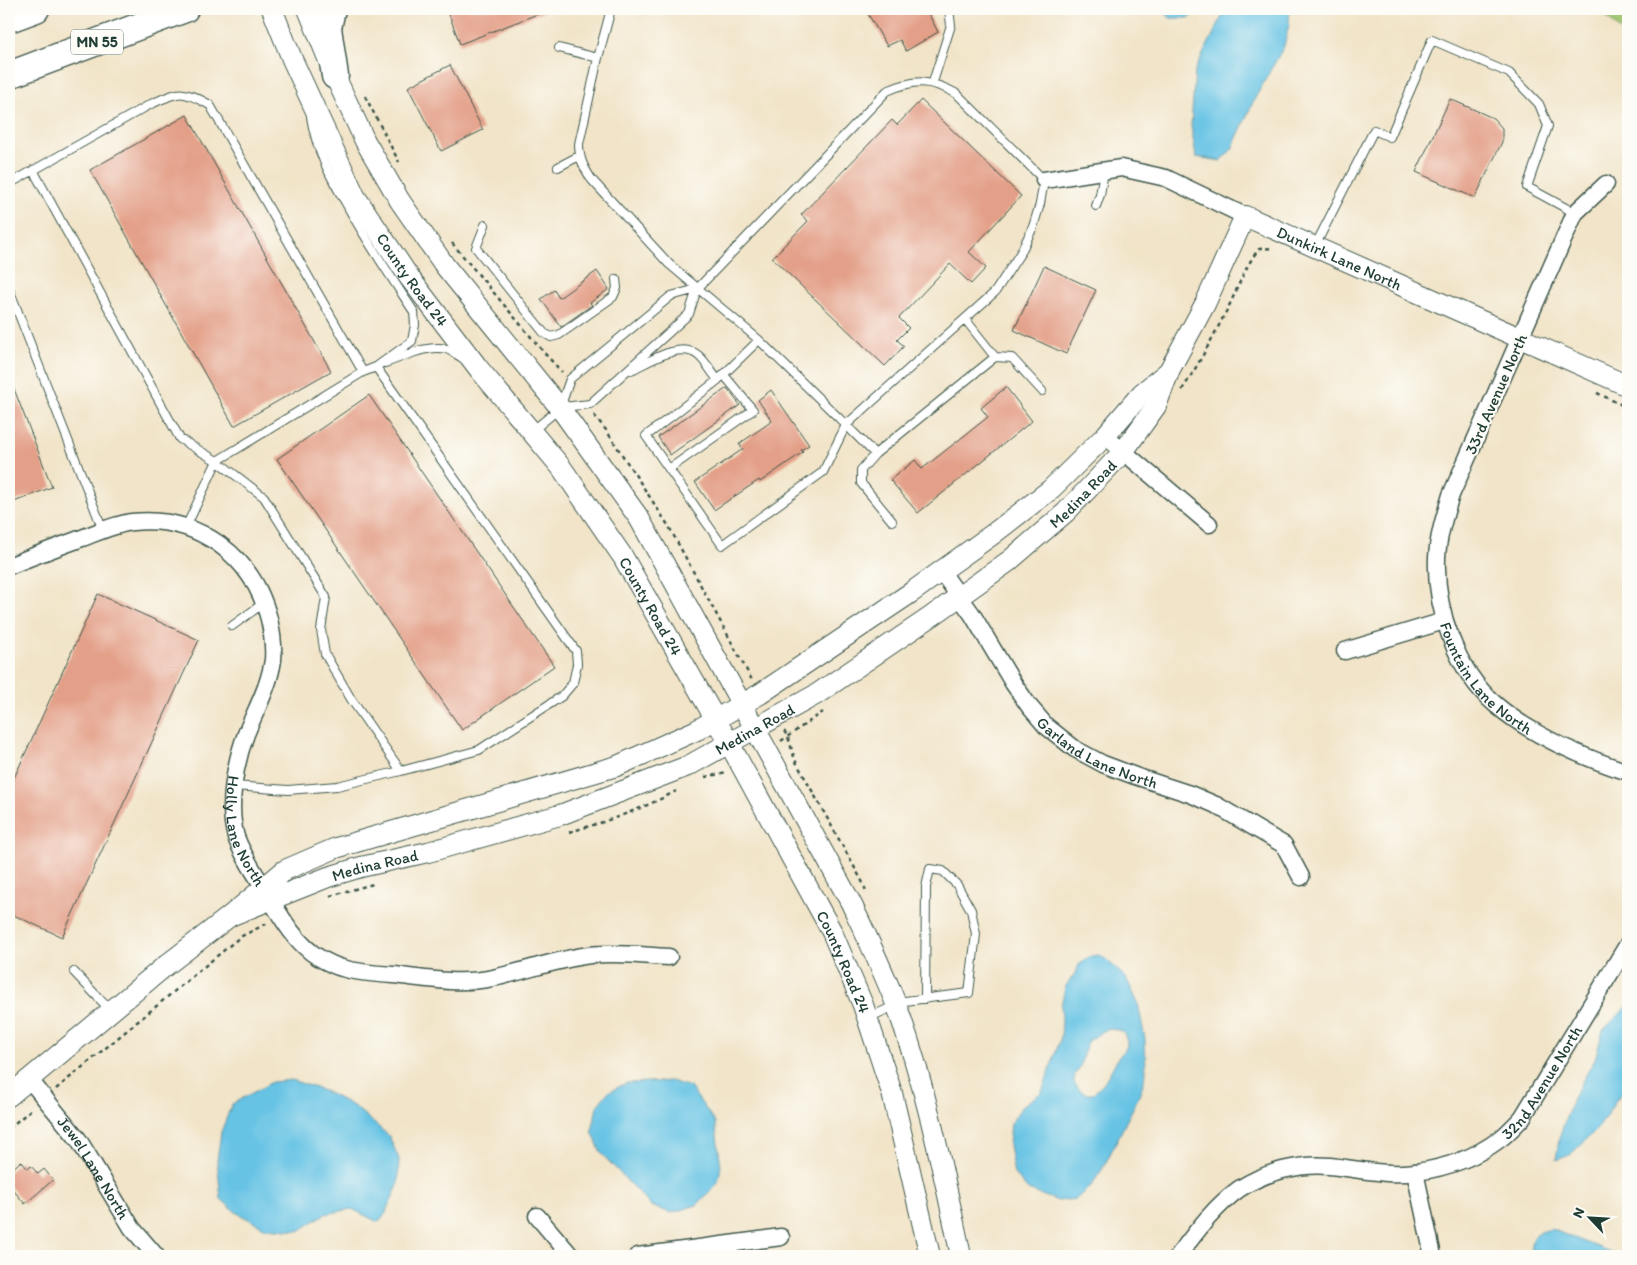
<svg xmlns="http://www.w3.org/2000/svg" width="1637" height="1265" viewBox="0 0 1637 1265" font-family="Itim,sans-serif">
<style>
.green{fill:#a0c772;stroke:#608253}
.water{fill:#66c3e4;stroke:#42808c;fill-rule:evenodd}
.building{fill:#e39f87}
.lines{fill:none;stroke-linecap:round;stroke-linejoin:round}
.service-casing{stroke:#3e564a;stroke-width:10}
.minor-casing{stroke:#3e564a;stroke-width:19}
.tertiary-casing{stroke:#3e564a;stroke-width:22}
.primary-casing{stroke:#3e564a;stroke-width:29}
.path{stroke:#3e564a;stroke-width:2.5;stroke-dasharray:4 4;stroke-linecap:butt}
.service{stroke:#fff;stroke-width:8}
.minor{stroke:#fff;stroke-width:16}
.tertiary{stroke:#fff;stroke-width:20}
.primary{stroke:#fff;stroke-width:26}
.labels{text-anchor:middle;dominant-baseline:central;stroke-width:4.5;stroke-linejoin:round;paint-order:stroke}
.shield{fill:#fdfcf7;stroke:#62766e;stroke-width:1}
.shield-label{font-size:15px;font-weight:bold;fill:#1f3d34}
.street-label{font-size:16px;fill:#1f3d34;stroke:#fdfcf7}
</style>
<rect width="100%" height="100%" fill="#fdfcf7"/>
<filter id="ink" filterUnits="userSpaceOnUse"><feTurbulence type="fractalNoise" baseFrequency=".02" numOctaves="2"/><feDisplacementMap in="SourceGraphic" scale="10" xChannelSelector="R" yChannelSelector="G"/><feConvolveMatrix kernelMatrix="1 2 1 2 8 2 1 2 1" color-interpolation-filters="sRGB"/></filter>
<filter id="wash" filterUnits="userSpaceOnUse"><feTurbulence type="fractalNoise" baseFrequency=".0096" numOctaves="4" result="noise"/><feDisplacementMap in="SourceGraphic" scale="20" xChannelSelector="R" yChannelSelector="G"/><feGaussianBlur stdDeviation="1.12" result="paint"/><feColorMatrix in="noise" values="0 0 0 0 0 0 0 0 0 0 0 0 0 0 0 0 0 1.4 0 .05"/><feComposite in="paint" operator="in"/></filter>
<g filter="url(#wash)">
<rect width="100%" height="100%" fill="#f1e4c8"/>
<path class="green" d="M1599 9H1628V39L1601 11Z"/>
<path class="water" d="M1162 9H1199L1189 18H1170Z
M1226 9H1290L1289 25 1284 46 1254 100 1232 149 1221 161 1196 157 1191 126 1195 70Z
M1099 955 1107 960 1126 978 1138 1003 1145 1039 1146 1073 1140 1094 1103 1168 1091 1186 1076 1199 1058 1201 1028 1190 1014 1174 1009 1145 1011 1123 1022 1106 1042 1092 1061 1037 1062 1021 1061 1006 1065 987 1074 975 1080 963 1091 956ZM1107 1029 1119 1030 1124 1033C1125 1036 1127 1041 1127 1044 1127 1050 1119 1055 1117 1060 1107 1076 1092 1113 1074 1082L1075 1074 1080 1067 1084 1051 1089 1040Z
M1628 1006V1082L1599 1127 1570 1155 1556 1160 1559 1138 1573 1098 1595 1059 1603 1030Z
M292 1080 327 1092 355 1107 389 1136 399 1159 398 1185 386 1213 378 1222 352 1209 325 1214 299 1231 266 1228 237 1213 221 1199 217 1160 221 1132 232 1104 272 1082Z
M671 1081 690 1087 715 1122 721 1166 718 1183 697 1205 671 1213 651 1206 601 1153 592 1131 597 1106 608 1092 627 1083Z
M1551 1229 1621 1256H1531C1530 1236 1532 1234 1551 1229Z"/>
<g id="blocks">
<path class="building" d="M447 9H548V10L460 44Z
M865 9H926L938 32 906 51 900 40 887 46Z
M450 65 483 130 441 151 408 87Z
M1450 99 1493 118 1502 128V142L1475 198 1416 172Z
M921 100 1021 196 969 252 986 268 971 284 950 264 899 318 909 328 897 340 904 346 885 366 772 258 808 221 801 215 892 120 897 125Z
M187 115 331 371 234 426 90 170Z
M1044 266 1096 290 1066 354 1014 330Z
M597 271 609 289 590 303 592 305 561 327 541 299 554 290 559 298Z
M9 376 52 487 9 504Z
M1006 387 1032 421 918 513 890 480 915 460 922 469 988 417 981 408Z
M727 388 740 405 670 455 658 437Z
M771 390 809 445 801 450 803 452 760 482 759 480 714 510 695 482 743 449 739 444 772 421 758 400Z
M369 395 554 666 462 730 277 459Z
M98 594 199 640 62 937 9 913V789Z
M21 1161 28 1169 31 1166 38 1174 44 1169 53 1180 25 1204 9 1185V1172Z"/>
</g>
</g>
<g filter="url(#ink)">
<use href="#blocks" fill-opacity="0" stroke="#3e564a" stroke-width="1"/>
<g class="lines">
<g class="service-casing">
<path id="service" d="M559 48 598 58
M933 82 951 25 949 9
M311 117C316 149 330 177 347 205 367 242 391 277 414 312L415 325 412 341 376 367
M558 167 579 156
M9 184 151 104C181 91 181 89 210 105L363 372 217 461 180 439 33 170
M1096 206 1100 195 1104 171
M485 225 476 248 544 333 551 337 559 335 613 297 617 288 616 279
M1315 246 1374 130 1390 137 1432 40 1509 73 1539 104 1548 126 1527 187 1575 213
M9 289 103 530
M759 340 718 380 646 436 722 545 823 472 846 425 875 454 861 470V483L892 521
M995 357 1012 358 1042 391
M385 363C404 357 427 344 447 349 452 351 459 356 464 359
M631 370C649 362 681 340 699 356 706 362 712 373 718 380
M363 372 376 367 576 651 577 664 573 683 562 696 479 750 401 771
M563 407 590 404 689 314 697 289 887 91C915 79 930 79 957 94L1044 180 1040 204 1033 227 1021 252 995 292 846 425 759 340 669 264 592 180C584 168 579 159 579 144L598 58 611 9
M531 432 560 408 570 379 671 296 697 289
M875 454 995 357 965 319
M669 469 753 410 724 375
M186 527 217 461 264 497 326 597 321 630 325 654 351 699 401 771 337 786 288 790 233 786
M232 626 265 602
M74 972 111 1011
M868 1018 905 1001 969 993 976 934 971 910 957 885 943 871 930 869 926 887 925 999"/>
</g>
<g class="minor-casing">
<g id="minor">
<path d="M1044 180 1121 168 1166 178 1245 216"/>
<path id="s1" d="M1606 184 1575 213 1451 495C1445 515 1438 536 1437 558 1435 609 1456 671 1496 705 1534 737 1582 757 1628 772"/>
<path d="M1105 436 1209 524"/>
<path id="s2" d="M9 566C33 556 58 547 82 538 98 532 116 524 132 522 198 515 253 556 269 619 272 632 274 647 273 660 269 687 256 709 246 734 235 763 227 807 236 837 243 857 256 874 266 892 280 915 295 943 318 957 325 961 334 966 342 968 359 973 377 974 394 975 426 979 461 985 493 978 526 971 557 959 590 955 616 952 643 956 669 957"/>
<path id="s3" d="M941 571 972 614 1013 683 1029 706 1046 726 1075 749 1103 764 1135 776 1190 794 1216 805 1284 845 1301 877"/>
<path d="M1345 651 1444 621"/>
<path id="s4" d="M29 1079 78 1139 132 1228 156 1256"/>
<path d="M1415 1172 1433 1256"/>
<path d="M537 1216 571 1256"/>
<path d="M638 1256 781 1237"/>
<path id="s5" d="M1178 1256C1196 1232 1214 1207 1239 1189 1265 1172 1299 1163 1330 1166 1358 1169 1388 1176 1416 1172 1446 1168 1476 1157 1500 1139 1508 1133 1515 1125 1522 1118L1628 944"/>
</g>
</g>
<g class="tertiary-casing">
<g id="tertiary">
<path id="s6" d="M272 9 292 59 355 196 409 277 479 369 561 467 623 557 729 743 832 932 863 1005 892 1093 930 1256"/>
<path d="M308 9 335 76 365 141 400 201 445 266 560 408 639 518 851 903C867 937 883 970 896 1004 926 1086 943 1172 961 1256"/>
<path id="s7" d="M230 916 328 877 361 867 428 852 560 815 688 766 817 694 932 616 1009 561 1066 512 1123 452 1156 406 1170 369 1205 304 1245 216 1628 386"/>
<path d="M9 1096 164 967 230 916 285 870 336 848 617 766 697 730 760 694 912 592 993 534 1050 490 1105 436 1142 393 1169 371"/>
</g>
</g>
<g class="primary-casing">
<path id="primary" d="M332 9 328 28 335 76
M9 19 36 9
M9 75 185 9"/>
</g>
<path class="path" d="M365 96 399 162
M452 243 547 356 562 372
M1182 390C1199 364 1214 335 1228 308 1238 288 1245 266 1259 249L1272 248
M1597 393 1628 408
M594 415 606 430 668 525 752 680
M784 731 788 737 795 760 862 881 867 893
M781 741 823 712
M705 777 727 773
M569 832C606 822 643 809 676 791
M330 896 373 884
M56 1089 240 937 268 923
M9 1128 33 1108"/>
<use href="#service" class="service"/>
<use href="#minor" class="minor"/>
<use href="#tertiary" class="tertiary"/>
<use href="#primary" class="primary"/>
</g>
</g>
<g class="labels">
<rect class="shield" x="71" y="29.5" width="52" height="25" rx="4"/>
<g class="shield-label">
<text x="97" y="42">MN 55</text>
</g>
<g class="street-label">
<text stroke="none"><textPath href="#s7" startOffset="1392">Dunkirk Lane North</textPath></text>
<text stroke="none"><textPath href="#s6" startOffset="306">County Road 24</textPath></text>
<text transform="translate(1496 394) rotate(-66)">33rd Avenue North</text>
<text stroke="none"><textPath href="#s7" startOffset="964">Medina Road</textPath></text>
<text stroke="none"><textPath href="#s6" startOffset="711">County Road 24</textPath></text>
<text stroke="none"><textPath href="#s1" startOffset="551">Fountain Lane North</textPath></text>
<text stroke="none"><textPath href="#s7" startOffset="559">Medina Road</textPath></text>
<text stroke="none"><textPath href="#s3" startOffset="246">Garland Lane North</textPath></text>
<text stroke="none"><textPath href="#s2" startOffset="536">Holly Lane North</textPath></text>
<text stroke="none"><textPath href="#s7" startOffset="154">Medina Road</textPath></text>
<text stroke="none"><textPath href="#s6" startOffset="1116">County Road 24</textPath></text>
<text stroke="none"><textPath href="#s5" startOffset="435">32nd Avenue North</textPath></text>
<text stroke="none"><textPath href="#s4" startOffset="110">Jewel Lane North</textPath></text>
</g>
</g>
<rect width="1637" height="1265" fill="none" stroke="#fdfcf7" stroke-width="30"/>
<g transform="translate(1590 1218) rotate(295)" stroke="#fdfcf7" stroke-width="4" paint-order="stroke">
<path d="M0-4L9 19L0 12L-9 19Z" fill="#1f3d34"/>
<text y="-8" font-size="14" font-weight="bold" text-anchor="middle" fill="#1f3d34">N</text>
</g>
</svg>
